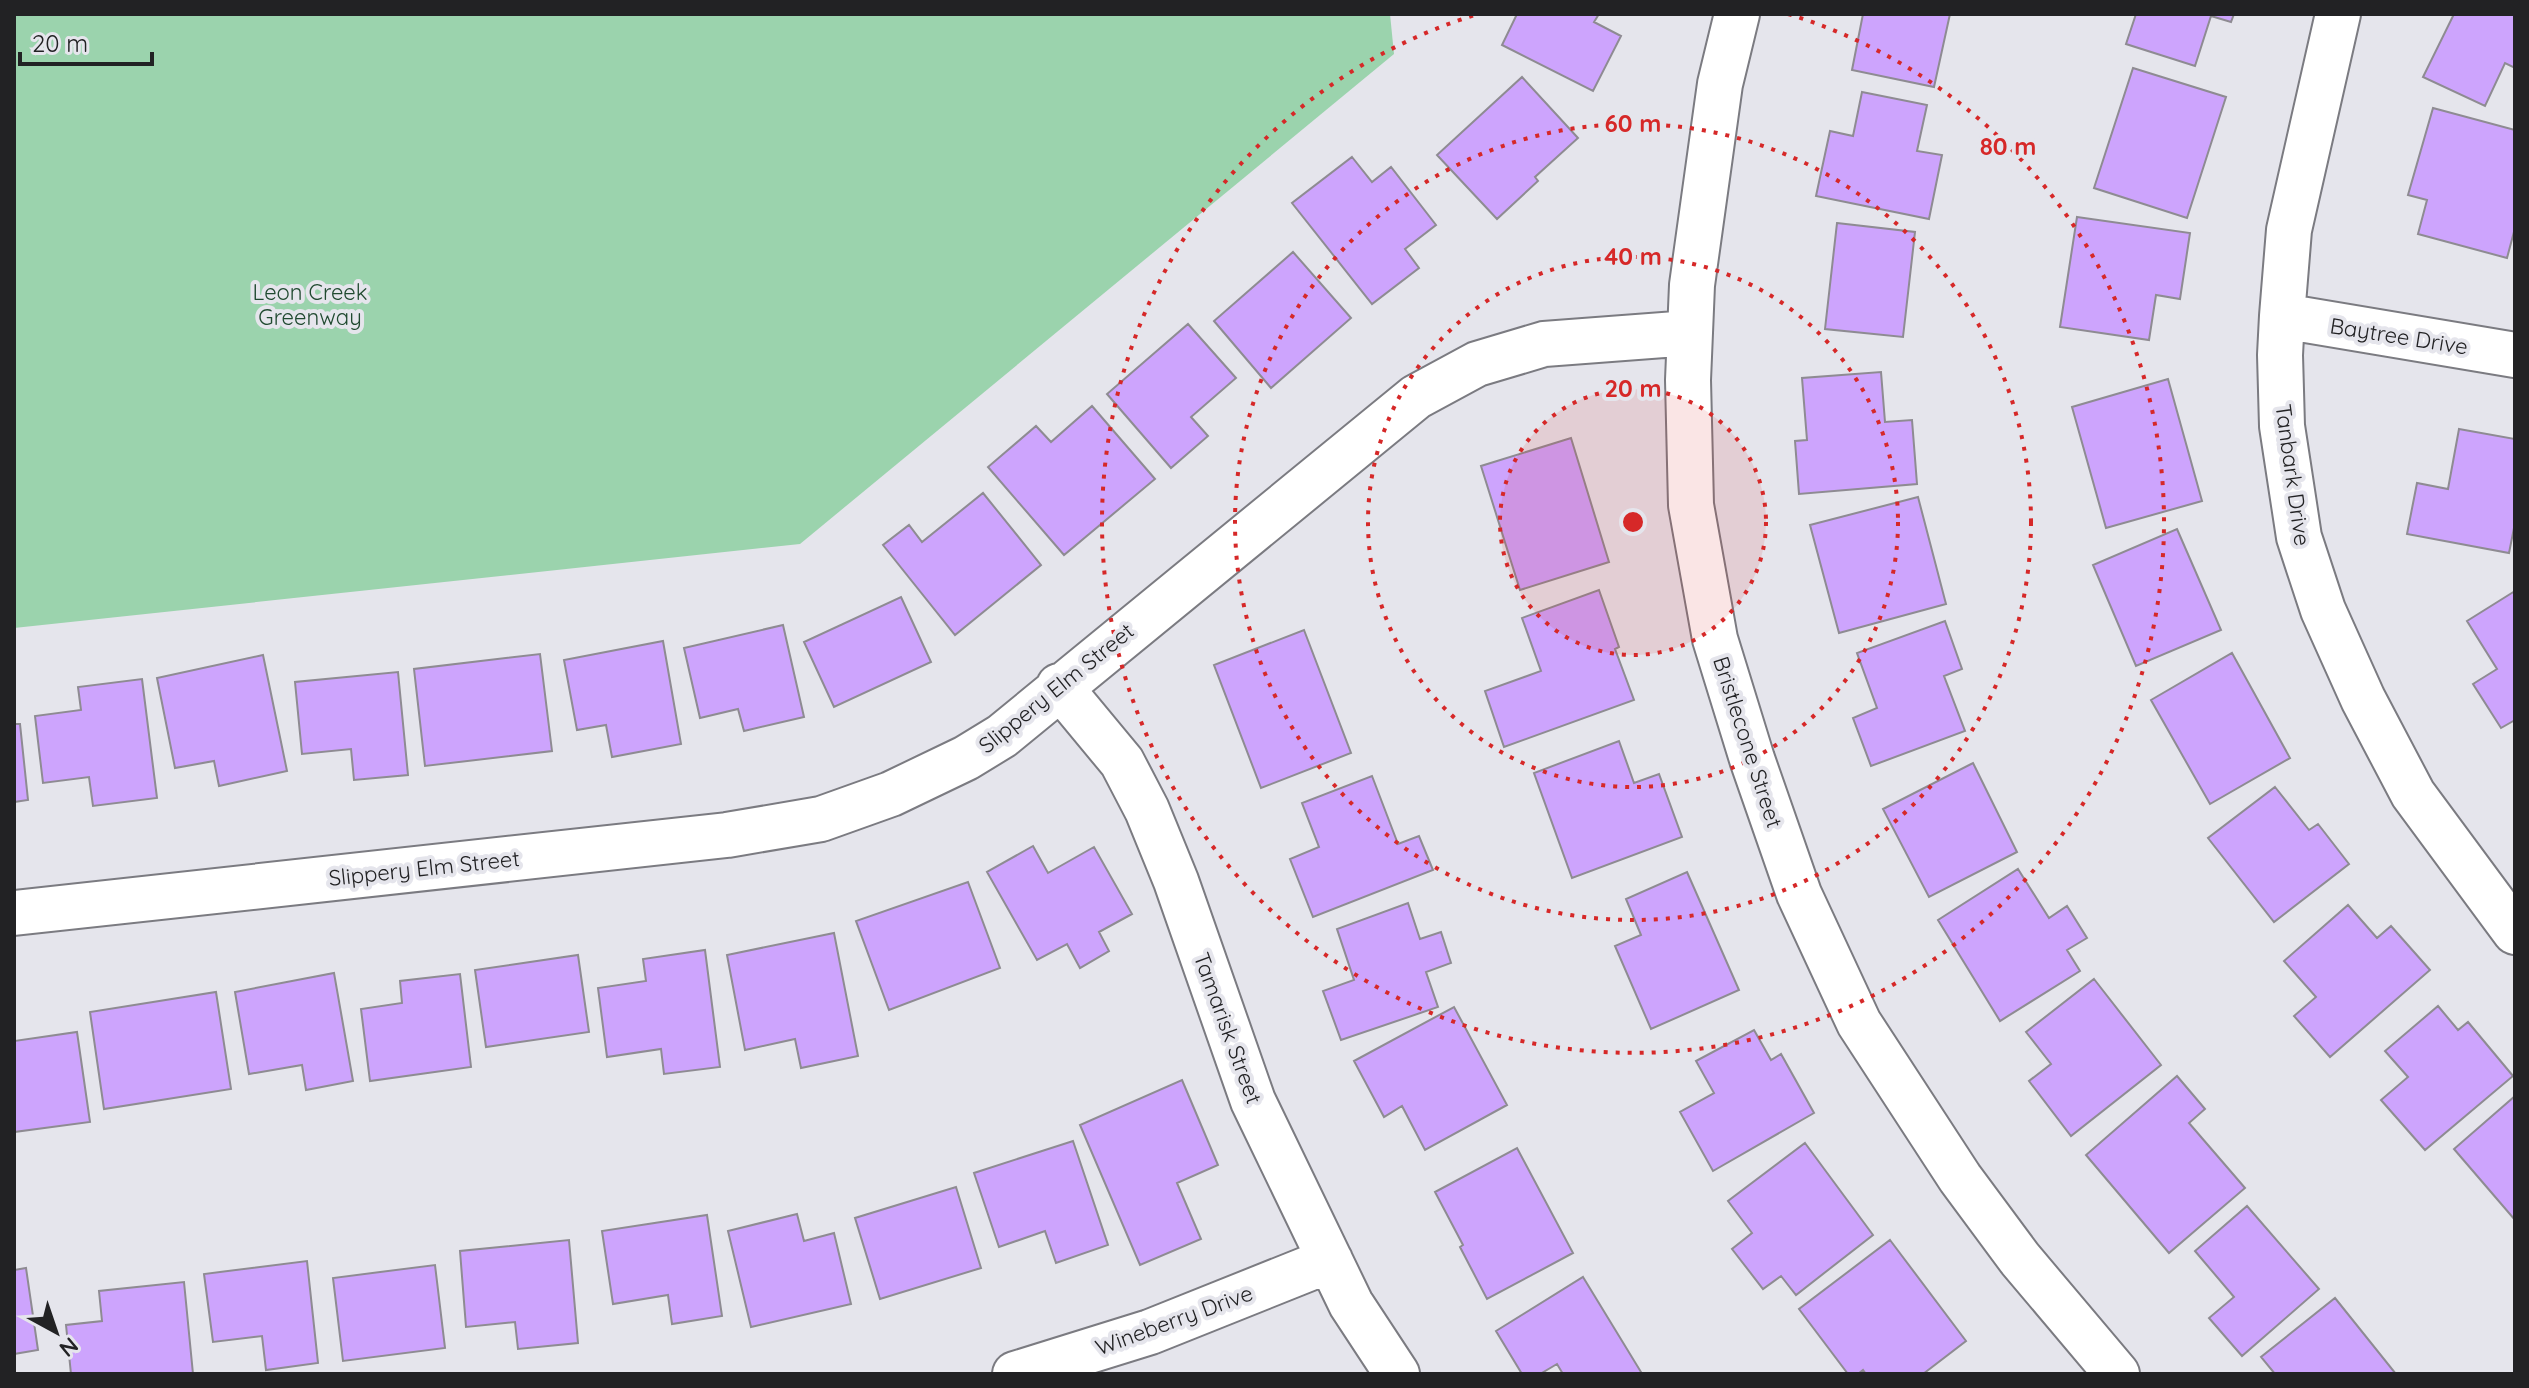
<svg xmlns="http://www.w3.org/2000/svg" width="2529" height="1388" viewBox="0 0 2529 1388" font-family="Quicksand,sans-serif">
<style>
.green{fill:#9bd3ad}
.building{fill:#cda4fd;stroke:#8e8b92;stroke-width:2}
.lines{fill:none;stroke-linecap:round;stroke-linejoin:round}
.minor-casing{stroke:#7b7b81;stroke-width:48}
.minor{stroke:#fff;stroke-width:44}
.ring{fill:none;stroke:#d62828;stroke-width:4;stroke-dasharray:4 8}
.labels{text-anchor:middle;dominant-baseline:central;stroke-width:8;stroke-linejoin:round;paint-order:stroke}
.park-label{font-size:22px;fill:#204a30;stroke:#e5e5ec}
.street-label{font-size:22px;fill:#222224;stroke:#e5e5ec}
.centre{fill:#d62828;stroke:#e5e5ec;stroke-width:4}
.ring-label{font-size:24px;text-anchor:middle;font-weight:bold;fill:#d62828;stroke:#e5e5ec;stroke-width:8;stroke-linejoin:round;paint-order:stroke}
</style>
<rect width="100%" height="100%" fill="#e5e5ec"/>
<path class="green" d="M14 14H1390L1394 54 800 544 14 628Z"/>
<path class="building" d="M1517 14H1599L1594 22 1621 36 1593 91 1502 45Z
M1863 14H1950L1934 87 1852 70Z
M2136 14H2234L2231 22 2211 16 2195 66 2126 44Z
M2454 14H2515V68L2505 63 2485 106 2423 77Z
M2133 68 2226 97 2187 218 2094 188Z
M1522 77 1578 138 1535 177 1538 181 1497 219 1437 155Z
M1862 92 1927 105 1917 151 1942 155 1929 219 1816 196 1830 131 1853 136Z
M2433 108 2515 130V228L2507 258 2418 234 2427 200 2408 195Z
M1352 157 1372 182 1391 167 1436 225 1405 249 1419 268 1372 304 1292 203Z
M2077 217 2190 233 2180 299 2156 295 2149 340 2060 327Z
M1837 223 1915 232 1903 337 1825 329Z
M1293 252 1351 318 1271 388 1214 321Z
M1188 324 1236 378 1191 417 1208 436 1171 468 1107 394Z
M1881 372 1885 422 1912 420 1917 484 1799 494 1795 441 1807 440 1802 378Z
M2168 379 2202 501 2106 528 2072 407Z
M1092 406 1155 479 1064 555 988 467 1036 426 1051 442Z
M2459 429 2515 439V523L2509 553 2407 534 2417 483 2448 489Z
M1571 438 1609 562 1520 590 1481 466Z
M983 493 1041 565 955 635 883 545 909 525 922 542Z
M1918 497 1946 604 1839 633 1810 525Z
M2177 529 2221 630 2136 666 2093 565Z
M1599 590 1619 647 1615 649 1634 700 1504 747 1485 691 1541 671 1522 618Z
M2515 591V720L2501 728 2473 684 2497 669 2467 621Z
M901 597 931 662 834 707 804 642Z
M1945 621 1962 669 1944 676 1965 731 1871 766 1853 718 1877 708 1857 653Z
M783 625 804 717 744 731 738 709 700 718 684 648Z
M1304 630 1351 753 1261 788 1214 665Z
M663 641 681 744 612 757 606 725 577 730 564 660Z
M2232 653 2290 758 2210 804 2151 700Z
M540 654 552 751 425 766 414 669Z
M263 655 287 771 219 786 214 761 175 768 157 678Z
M398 672 408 775 354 780 351 749 302 754 295 682Z
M142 679 157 798 93 806 89 777 43 783 35 716 81 710 78 687Z
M14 724H20L28 800 14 802Z
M1619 741 1634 783 1659 774 1682 837 1572 878 1534 773Z
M1973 763 2017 852 1929 897 1883 809Z
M1372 776 1398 844 1419 836 1433 870 1313 917 1290 859 1319 847 1302 803Z
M2275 787 2309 830 2318 824 2349 864 2274 922 2208 838Z
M1033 846 1048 873 1094 847 1132 914 1099 932 1109 951 1080 968 1067 944 1037 960 987 872Z
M2018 869 2049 918 2067 906 2087 938 2067 950 2080 971 2000 1021 1938 920Z
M1687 872 1739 990 1651 1029 1615 946 1641 935 1626 899Z
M968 882 1000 968 889 1010 856 921Z
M1408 903 1420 939 1441 932 1451 963 1426 972 1438 1007 1341 1040 1323 991 1354 980 1337 929Z
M2348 905 2377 938 2391 926 2430 970 2330 1057 2294 1016 2316 997 2284 961Z
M834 933 858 1056 801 1068 795 1039 745 1050 727 955Z
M705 950 720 1067 664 1074 661 1049 607 1057 598 988 646 981 643 959Z
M578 955 589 1032 486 1047 475 970Z
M334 973 353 1081 306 1090 302 1065 249 1074 235 992Z
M460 974 471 1067 370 1081 361 1009 402 1003 400 981Z
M2094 979 2161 1065 2071 1136 2029 1081 2051 1064 2026 1032Z
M216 992 231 1089 104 1109 90 1012Z
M2438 1006 2458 1030 2468 1022 2513 1076 2425 1150 2381 1100 2408 1077 2385 1051Z
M1454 1007 1507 1105 1425 1150 1402 1106 1384 1117 1354 1061Z
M1754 1030 1771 1060 1781 1054 1814 1113 1713 1171 1680 1112 1714 1093 1696 1061Z
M77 1032 90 1122 14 1132V1041Z
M2177 1076 2205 1109 2189 1123 2245 1188 2169 1253 2086 1155Z
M1182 1080 1218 1165 1177 1183 1201 1239 1140 1265 1080 1125Z
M2515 1096V1220L2454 1149Z
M1073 1141 1108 1245 1056 1263 1045 1231 999 1247 974 1173Z
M1805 1143 1873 1235 1796 1295 1781 1276 1763 1289 1732 1249 1752 1233 1728 1201Z
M1517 1148 1573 1253 1487 1299 1460 1247 1463 1245 1435 1192Z
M956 1187 981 1268 880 1299 855 1218Z
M2247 1206 2319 1289 2242 1356 2209 1318 2234 1297 2195 1251Z
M797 1214 804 1241 834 1233 851 1304 751 1327 728 1231Z
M707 1215 722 1316 672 1324 668 1295 613 1304 602 1231Z
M569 1240 578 1343 518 1349 515 1322 466 1327 460 1251Z
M1890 1240 1966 1341 1923 1374H1866L1863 1370 1858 1374H1848L1799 1309Z
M307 1261 318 1363 266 1370 262 1336 213 1342 204 1274Z
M435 1265 445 1348 343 1361 333 1278Z
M26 1268 38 1350 14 1354V1270Z
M1583 1277 1641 1372 1637 1374H1563L1557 1364 1540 1374H1522L1496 1331Z
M184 1282 193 1374H71L66 1325 102 1321 99 1291Z
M2335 1298 2396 1374H2275L2261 1357Z"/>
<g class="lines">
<g class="minor-casing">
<path id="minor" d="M1737 14 1720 84 1692 285 1688 380 1691 505 1715 639 1752 759 1799 894 1859 1023 1960 1178 2020 1259 2117 1374
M2338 14 2289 230 2282 316 2280 355 2282 426 2299 537 2323 610 2363 699 2413 794 2515 932
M2282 316 2515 355
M1059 686 1122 762 1147 810 1176 881 1253 1101 1351 1304 1397 1374
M14 913 727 835 821 819 891 794 966 758 1002 736 1416 397 1477 364 1544 344 1690 333
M1015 1374 1150 1332 1330 1260"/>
</g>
<use href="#minor" class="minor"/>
</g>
<circle cx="1633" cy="522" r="133" fill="#d62828" fill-opacity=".12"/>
<g class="ring">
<circle cx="1633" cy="522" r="133"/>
<circle cx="1633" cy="522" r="265"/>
<circle cx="1633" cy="522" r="398"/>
<path d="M1788 14A531 531 0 1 1 1478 14"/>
</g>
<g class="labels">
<g class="park-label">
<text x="310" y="292">Leon Creek<tspan x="310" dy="25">Greenway</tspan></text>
</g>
<g class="street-label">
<text transform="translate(2399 336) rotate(9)">Baytree Drive</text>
<text transform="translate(2293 475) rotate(82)">Tanbark Drive</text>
<text transform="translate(1056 688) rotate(-39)">Slippery Elm Street</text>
<text transform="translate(1748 742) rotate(72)">Bristlecone Street</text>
<text transform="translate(424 868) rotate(-6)">Slippery Elm Street</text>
<text transform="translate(1228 1028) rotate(70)">Tamarisk Street</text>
<text transform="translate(1174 1320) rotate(-20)">Wineberry Drive</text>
</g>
</g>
<circle cx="1633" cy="522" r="12" class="centre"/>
<g class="ring-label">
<text x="1633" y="132">60 m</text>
<text x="2008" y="155">80 m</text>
<text x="1633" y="265">40 m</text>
<text x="1633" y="397">20 m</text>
</g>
<rect width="2529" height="1388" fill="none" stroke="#222224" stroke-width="32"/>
<g transform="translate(56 1332) rotate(140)" stroke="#e5e5ec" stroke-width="6" paint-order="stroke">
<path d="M0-6L14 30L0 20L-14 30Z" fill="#222224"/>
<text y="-12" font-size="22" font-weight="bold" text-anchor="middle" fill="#222224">N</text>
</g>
<path d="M20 52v12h132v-12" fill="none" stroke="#222224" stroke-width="4"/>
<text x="32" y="52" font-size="24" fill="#222224" stroke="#e5e5ec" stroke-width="6" paint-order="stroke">20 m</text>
</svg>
